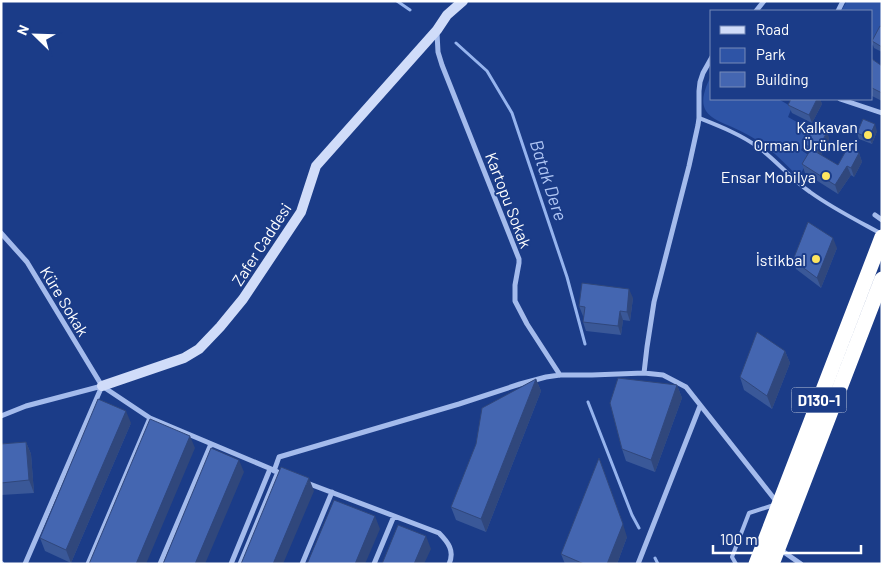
<svg xmlns="http://www.w3.org/2000/svg" width="883" height="565" viewBox="0 0 883 565" font-family="Barlow,sans-serif">
<style>
.green{fill:#2e54a6}
.lines{fill:none;stroke-linecap:round;stroke-linejoin:round}
.stream{stroke:#96b4ee;stroke-width:3}
.lane{stroke:#a4bbec;stroke-width:4}
.street{stroke:#a4bbec;stroke-width:5}
.secondary{stroke:#d0dcf9;stroke-width:10}
.highway{stroke:#fff;stroke-width:15}
.wall{fill:#3a5898}
.shaded-wall{fill:#30477c}
.building{fill:#4466b1;stroke:#30477c}
.poi-dot{fill:#fde560;stroke:#1b3c88;stroke-width:2}
.labels{text-anchor:middle;dominant-baseline:central;stroke-width:4;stroke-linejoin:round;paint-order:stroke}
.shield{fill:#1b3c88;stroke:#bbc4db;stroke-width:1}
.shield-label{font-size:15px;font-weight:bold;fill:#fff}
.poi-label{font-size:16px;fill:#fff;stroke:#1b3c88;text-anchor:end}
.street-label{font-size:16px;fill:#fff;stroke:#1b3c88}
.water-label{font-size:18px;font-style:italic;fill:#afc5f3;stroke:#1b3c88}
</style>
<rect width="100%" height="100%" fill="#1b3c88"/>
<path class="green" d="M847 1H882V30L872 46V11H841Z
M712 74V99H780V100L792 107 788 117 811 130 801 150 810 156 799 177C789 168 779 157 768 148 757 139 745 133 732 127 723 123 711 119 706 111 699 100 707 84 712 74Z"/>
<g class="lines">
<path class="stream" d="M397 1 410 10
M456 43 487 71 512 113 567 277 585 344
M588 402 632 515 639 528
M655 558 658 564"/>
<path class="lane" d="M699 118C719 126 740 134 758 147 776 160 791 179 810 192 832 208 856 220 880 233
M736 564 732 557 749 513 774 505"/>
<path class="street" d="M756 11 764 1
M838 11 843 1
M437 33 438 52 442 65 519 259V263L515 285V301L527 324 560 375
M840 99 882 113
M875 215 882 220
M1 233 27 262 102 386 25 564
M644 373 647 347 654 302 689 166 698 125 699 118V91L700 82 703 73 712 57
M1 416 26 406 102 386 150 418 276 471
M274 471 279 457 459 404 520 384 546 377 560 375H592L644 373 663 375 686 387 776 501
M307 483 439 533C448 542 455 551 449 564
M781 550 801 564
M1 563 2 564
M88 564 150 418
M160 564 211 444
M231 564 270 469
M240 564 278 472
M302 564 332 492
M374 564 394 516
M638 564 700 406"/>
<path class="secondary" d="M102 386 184 358 199 349 220 327 243 299 301 212 316 166 437 30 447 15 463 1"/>
<path class="highway" d="M756 564 882 237
M772 564 882 279"/>
</g>
<path class="wall" d="M882 27V52L874 48 872 42V40Z
M872 59 882 66V101L872 96Z
M787 99H820L822 104 812 123 792 113 788 105 791 100Z
M877 131 872 144 859 139 857 133Z
M827 132 829 139 821 155 838 165 859 153 862 162 854 177 851 175 838 194 805 173 802 164 809 152 804 150 802 143Z
M837 248 821 288 796 269 793 260Z
M633 298 630 321 623 320 621 335 586 331 583 322 584 316H583L579 306Z
M785 351 790 363 772 409 744 390 740 377Z
M536 379 541 391 486 532 456 520 451 507Z
M677 385 682 398 655 472 626 461 622 449Z
M131 423 71 563 45 551 40 538Z
M26 442 31 454 34 493 1 495V444Z
M627 537 617 564H565L561 554Z"/>
<path class="shaded-wall" d="M817 99H820L822 104 812 123 809 115Z
M875 124 877 131 872 144 869 138Z
M827 132 829 139 820 157 817 151Z
M859 153 862 162 854 177 851 168Z
M847 166 851 175 838 194 835 185Z
M833 238 837 248 821 288 817 278Z
M629 289 633 298 630 321 627 312Z
M620 311 623 320 621 335 618 326Z
M785 351 790 363 772 409 767 396Z
M536 379 541 391 486 532 481 519Z
M677 385 682 398 655 472 651 460Z
M126 411 131 423 71 563 66 550Z
M190 436 195 448 146 564H136Z
M26 442 31 454 34 493 29 480Z
M239 460 244 472 205 564H195Z
M309 478 314 491 283 564H273Z
M375 516 380 529 365 564H355Z
M623 524 627 537 617 564H607Z
M426 536 431 549 424 564H414Z"/>
<path class="building" d="M880 26 882 27V47L872 41Z
M872 59 882 66V93L872 88Z
M791 99H817L809 115 788 105Z
M863 119 875 124 869 138 857 133Z
M811 125 827 132 817 151 802 143Z
M848 147 859 153 851 168 847 166 835 185 802 164 811 149 838 165Z
M808 222 833 238 817 278 793 260Z
M582 283 629 289 627 312 620 311 618 326 583 322 585 307 579 306Z
M757 332 785 351 767 396 740 377Z
M618 378 677 385 651 460 622 449 610 403Z
M536 379 481 519 451 507 476 444 482 408Z
M98 399 126 411 66 550 40 538Z
M150 419 190 436 136 564H89Z
M26 442 29 480 1 483V444Z
M211 448 239 460 195 564H163Z
M599 458 623 524 607 564H584L561 554Z
M281 467 309 478 273 564H241Z
M334 500 375 516 355 564H307Z
M398 525 426 536 414 564H382Z"/>
<g class="poi-dot">
<circle cx="868" cy="135" r="5"/>
<circle cx="826" cy="176" r="5"/>
<circle cx="816" cy="259" r="5"/>
</g>
<g class="labels">
<rect class="shield" x="791.5" y="387.5" width="55" height="25" rx="4"/>
<g class="shield-label">
<text x="819" y="400">D130-1</text>
</g>
<g class="poi-label">
<text x="858" y="126">Kalkavan<tspan x="858" dy="18">Orman Ürünleri</tspan></text>
<text x="816" y="176">Ensar Mobilya</text>
<text x="806" y="259">İstikbal</text>
</g>
<g class="street-label">
<text transform="translate(509 200) rotate(69)">Kartopu Sokak</text>
<text transform="translate(261 244) rotate(-57)">Zafer Caddesi</text>
<text transform="translate(65 301) rotate(59)">Küre Sokak</text>
</g>
<g class="water-label">
<text transform="translate(549 180) rotate(72)">Batak Dere</text>
</g>
</g>
<rect width="883" height="565" fill="none" stroke="#ffffff" stroke-width="5"/>
<rect x="710" y="10" width="162" height="90" fill="#1b3c88" stroke="#768ab8"/>
<rect x="720" y="26" width="25" height="8" fill="#d0dcf9" stroke="#768ab8"/>
<text x="756" y="35" font-size="15" fill="#ffffff">Road</text>
<rect x="720" y="48" width="25" height="15" fill="#2e54a6" stroke="#768ab8"/>
<text x="756" y="60" font-size="15" fill="#ffffff">Park</text>
<rect x="720" y="72" width="25" height="15" fill="#4466b1" stroke="#768ab8"/>
<text x="756" y="85" font-size="15" fill="#ffffff">Building</text>
<g transform="translate(35 35) rotate(293)" stroke="#1b3c88" stroke-width="4" paint-order="stroke">
<path d="M0-4L9 19L0 12L-9 19Z" fill="#ffffff"/>
<text y="-8" font-size="14" font-weight="bold" text-anchor="middle" fill="#ffffff">N</text>
</g>
<path d="M713 545v8h148v-8" fill="none" stroke="#ffffff" stroke-width="2.5"/>
<text x="720" y="545" font-size="15" fill="#ffffff" stroke="#1b3c88" stroke-width="4" paint-order="stroke">100 m</text>
</svg>
